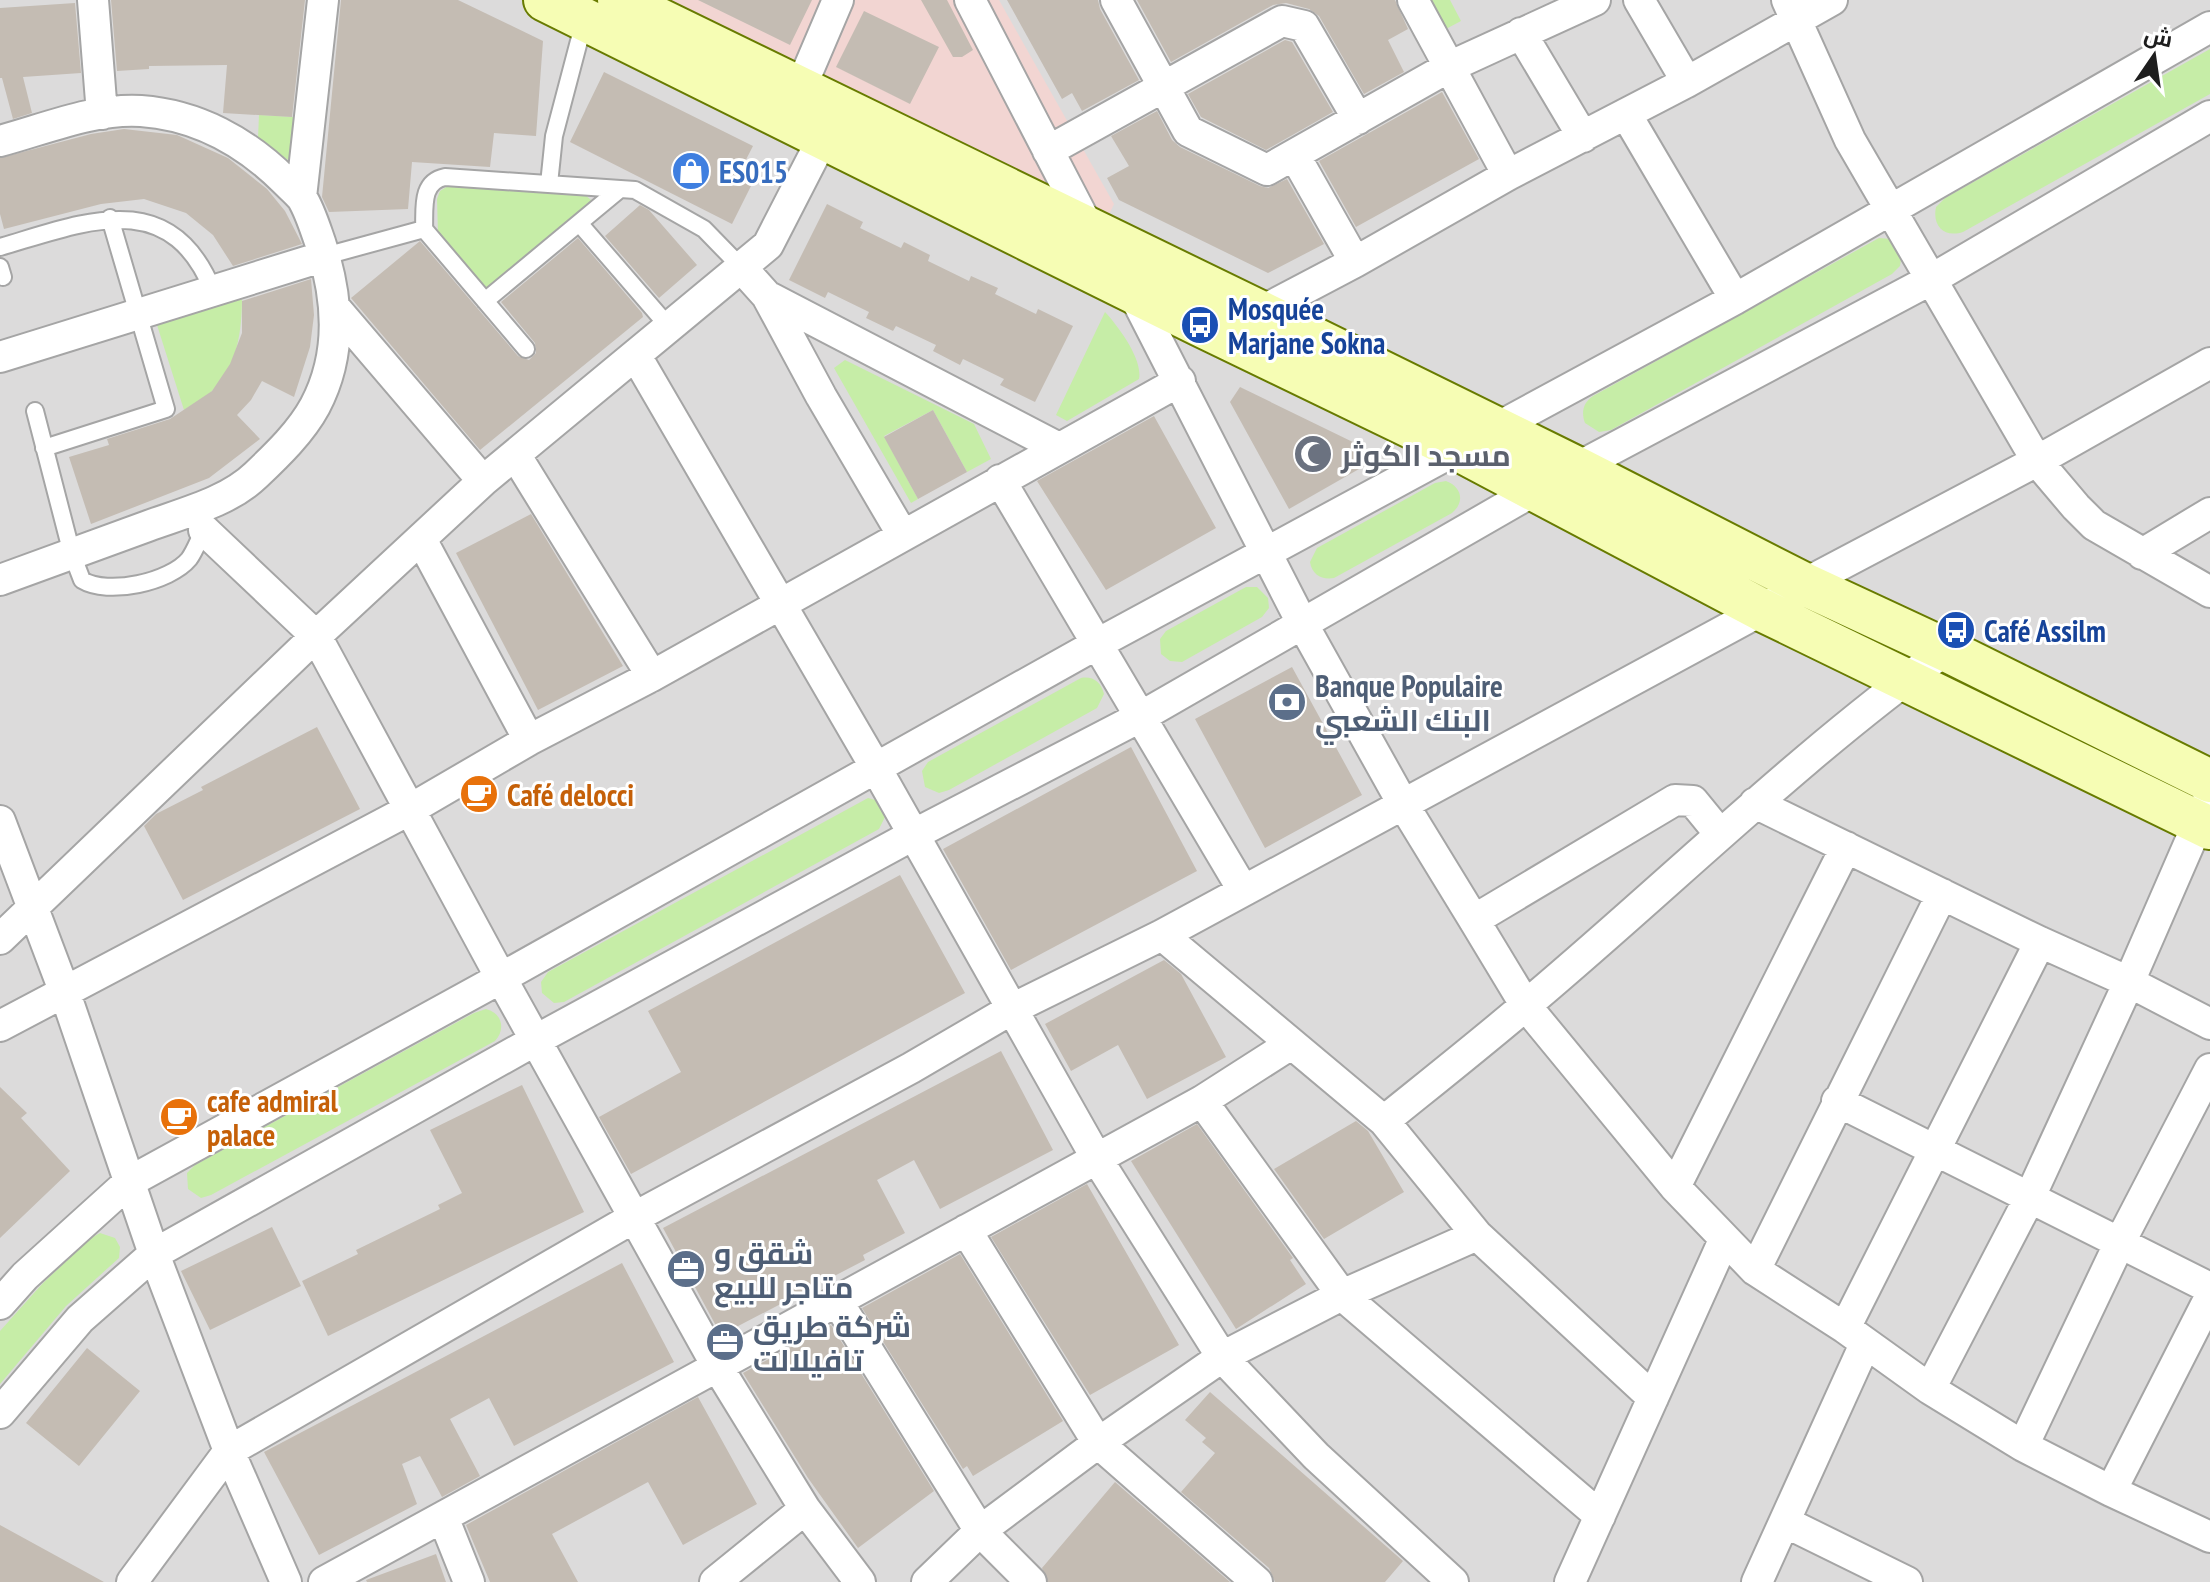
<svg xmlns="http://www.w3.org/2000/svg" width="2210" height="1582" viewBox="0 0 2210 1582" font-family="'PT Sans Narrow',Cairo,sans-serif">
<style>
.residential{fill:#dcdbdb}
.commercial{fill:#f2d5d2}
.grass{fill:#c6eda7}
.building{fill:#c4bcb3}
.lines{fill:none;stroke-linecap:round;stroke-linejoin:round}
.lane-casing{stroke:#a5a5a5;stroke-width:20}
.street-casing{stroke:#a5a5a5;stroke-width:34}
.secondary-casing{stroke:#687b00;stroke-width:46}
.lane{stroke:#fff;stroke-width:16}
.street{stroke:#fff;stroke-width:30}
.secondary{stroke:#f6fdb4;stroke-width:42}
.labels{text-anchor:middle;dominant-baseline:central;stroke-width:6;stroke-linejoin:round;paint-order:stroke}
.shop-label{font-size:30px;font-weight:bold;fill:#366cbe;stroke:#fff;text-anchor:start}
.transit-label{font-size:30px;font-weight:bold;fill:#164399;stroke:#fff;text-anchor:start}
.worship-label{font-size:30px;font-weight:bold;fill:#5b616d;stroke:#fff;text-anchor:start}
.service-label{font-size:30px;font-weight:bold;fill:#4e5e75;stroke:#fff;text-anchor:start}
.food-label{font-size:30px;font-weight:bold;fill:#c56008;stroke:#fff;text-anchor:start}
</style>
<rect width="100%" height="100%" fill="#f0ece4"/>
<path class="residential" d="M0 0H2210V1582H0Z"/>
<path class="commercial" d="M650 0H999L1114 204 1104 225Z"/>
<path class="grass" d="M1427 0H1450L1461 21 1444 30Z
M2210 49V94L1963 232C1944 238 1932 226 1936 207L1945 198Z
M259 115 294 117 291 158 288 160 258 138Z
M448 186 584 194 591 200 590 205 490 288 484 289 438 234 437 199 440 191Z
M1879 238 1891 239 1902 253 1900 266 1892 274 1611 430 1599 432 1585 423C1581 412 1583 403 1593 396Z
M242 296C242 330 238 367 211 392 204 399 193 404 184 410L157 325Z
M1105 312C1118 326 1143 359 1139 379L1067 421 1056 415Z
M845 360 974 424 991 459 967 472 933 410 884 436 918 499 911 503 834 368Z
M1446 481C1462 487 1465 502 1452 513L1334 578C1322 580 1312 575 1310 562L1317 548 1435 483Z
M1246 587H1257L1268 598 1269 608 1262 617 1182 662 1170 661 1161 654 1160 639 1166 631Z
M1081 678C1093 676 1101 682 1104 694L1097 708 949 790 939 793 925 787 922 771 928 762Z
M868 798 879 801 886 815 879 829 564 1002 554 1003 542 993 541 982 548 972Z
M486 1009C502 1013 506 1029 495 1041L211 1195 201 1198 188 1189 187 1173 195 1165 474 1013Z
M100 1233 115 1238 120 1247 119 1258 66 1306 0 1384V1331L43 1283 91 1238Z"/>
<path class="building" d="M111 0H305L292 117 223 113 227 65 149 66V69L117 71Z
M341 0H458L543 41 536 136 494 133 490 167 412 162 408 209 329 212 322 197Z
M698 0H812L790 45Z
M921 0H947L973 50 962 57H953Z
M1007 0H1098L1100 9 1139 80 1082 111 1072 93 1062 99Z
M1137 0H1395L1408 29 1388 40 1404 72 1364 94 1319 16 1309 9 1286 3 1273 5 1171 62Z
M75 3 81 73 23 77 32 113 13 119 2 78H0V8Z
M864 11 939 47 910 104 836 67Z
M1285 40 1292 42 1333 112 1266 150 1201 117 1188 94Z
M604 72 753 146 736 179 751 186 732 224 570 142Z
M1442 92 1479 159 1356 227 1319 161Z
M1157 111 1172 140 1180 147 1260 186 1268 188 1287 179 1324 244 1268 273 1119 200 1107 178 1129 166 1111 136Z
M124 129 177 135 228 158 267 189 285 211 302 244 233 266 213 235 186 213 144 199 101 204 4 229 0 214V158L91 134Z
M827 204 863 222 860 228 901 248 904 242 930 255 928 261 969 281 971 276 998 288 995 294 1036 314 1038 309 1073 326 1035 402 1000 385 1004 379 963 359 960 365 933 351 936 345 896 326 893 331 866 318 869 312 828 292 825 298 789 280Z
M640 205 649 210 697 265 659 298 605 236Z
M578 238 642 313 643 317 480 450 351 298 420 241 518 356 529 360 536 353 535 343 501 302Z
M311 279 314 315 310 347 294 397 262 381 251 400 237 415 260 439 209 478 91 524 69 457 109 445 107 439 170 419 212 391 230 364 242 333V301Z
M1240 387 1361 446 1373 461 1289 509 1230 402Z
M933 410 967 472 918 499 884 437Z
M1154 416 1216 528 1106 590 1037 481Z
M531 514 623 666 538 710 456 553Z
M1292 667 1362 795 1265 848 1195 719Z
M317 727 360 809 183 900 144 826 156 814 203 790 201 787Z
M1131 747 1197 871 1011 970 943 849Z
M900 875 965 993 631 1174 599 1117 681 1072 648 1011Z
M1164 960 1181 974 1226 1057 1147 1099 1118 1045 1071 1071 1045 1024Z
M1001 1051 1053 1150 940 1209 914 1160 877 1180 905 1233 863 1255 865 1260 721 1335 663 1228Z
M522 1085 584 1212 328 1336 302 1281 358 1254 356 1250 440 1209 438 1205 462 1193 430 1130Z
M0 1087 27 1113 21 1118 70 1171 0 1238Z
M1356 1121 1368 1131 1404 1192 1324 1239 1274 1169Z
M1197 1124 1293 1258 1290 1260 1306 1284 1236 1329 1131 1161Z
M1087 1184 1179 1345 1090 1395 991 1237Z
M272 1227 301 1286 210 1330 181 1271Z
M960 1254 1063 1421 973 1476 967 1466 963 1469 862 1308Z
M622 1263 674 1362 514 1446 489 1398 450 1419 480 1476 442 1497 420 1456 402 1464 417 1504 319 1555 264 1452Z
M831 1325 934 1491 858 1548 808 1478 743 1373Z
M87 1348 140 1391 79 1466 26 1423Z
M1210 1392 1403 1561 1385 1582H1275L1269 1568 1181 1492 1215 1453 1202 1442 1206 1438 1185 1420Z
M698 1397 757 1504 683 1545 648 1482 552 1534 578 1582H490L466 1525Z
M1115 1482 1230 1582H1048L1042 1568Z
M0 1525 104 1582H0Z
M436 1554 446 1582H367L366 1580Z"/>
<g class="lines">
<g class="lane-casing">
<path id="lane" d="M549 184 554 136 584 22
M579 223 669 327
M0 247C83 223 170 184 213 291
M325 256 424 229
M0 267 3 277
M485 301 620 189
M526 349 424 229C425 209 420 182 445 177L635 190 704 229 740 266
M35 411 72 554 82 580C108 596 170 582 189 559 195 551 199 539 204 530L203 525
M44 448 166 409 110 218"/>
</g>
<g class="street-casing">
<path id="street" d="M93 0 102 114
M970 0 1089 229
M1116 0 1188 131 1267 170 1449 67 1595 0
M1413 0 1508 175
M1639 0 1687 82
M1787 0 1850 140 2037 461 2076 507 2094 525 2210 592
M1521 33 1583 137
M800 89 838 0
M1626 114 1735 299
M0 141C45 129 94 108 141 111 197 115 246 142 285 181 290 186 297 192 302 198 310 211 315 228 320 242 338 297 343 353 315 406 301 432 277 455 256 475 228 502 183 513 148 526 98 544 49 562 0 580
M1048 151 1282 21 1304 26 1358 119
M1295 156 1355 262
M301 197 323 0
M740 266 767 296 1059 448
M1132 291 1302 623 1403 804 1474 920 1526 1006 1675 1187 1755 1270 1845 1328 1930 1389 2023 1446 2111 1491 2210 1537
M767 296 821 396 902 534
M336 309 483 481
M1252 325 1260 312 1355 262 1508 175 1687 82 1832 0
M636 356 876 768 1097 1159 1222 1357 1316 1456 1453 1582
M0 357 325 256
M516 456 652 676
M1000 480 1243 890
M204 530 316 636 501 978 717 1366 805 1509 860 1582
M421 539 529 740
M2142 554 2210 513
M1755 803 2040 942 2129 982 2210 1024
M0 821 65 993 154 1254 229 1451 286 1582
M1474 920 1675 800 1693 801 1720 834
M1162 935 1384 1121 1477 1235 1653 1398
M0 939 316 636 483 481 768 245 823 138
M0 1026 409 810 529 740 652 676 1180 381
M1202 1101 1342 1295 1600 1516
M1837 1101 2210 1288
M1384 1121C1431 1083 1479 1045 1525 1006 1666 888 1796 758 1946 650
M1675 1187 1846 847
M966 1230 1098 1443 1257 1582
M1755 1270 1942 894
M837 1301 980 1531 1031 1582
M0 1304 25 1276 129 1182 501 978 1097 644 1735 299 2210 27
M1845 1328 2040 942
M1930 1389 2029 1199 2129 982 2210 796
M0 1413 80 1319 154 1254 536 1040 913 835 1142 716 1535 490 1932 279 2210 116
M2023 1446 2120 1242 2210 1069
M2111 1491 2210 1297
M443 1517 469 1582
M1785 1522 1907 1582
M132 1582 229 1451 635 1217 911 1068 1012 1009 1162 935 1762 610 1804 584 2037 461 2210 363
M324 1582 1202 1101 1291 1044
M715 1582 805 1509
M927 1582 980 1531 1098 1443 1222 1357 1342 1295 1477 1235
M1570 1582 1724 1240
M1757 1582 1865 1344"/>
</g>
<g class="secondary-casing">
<path id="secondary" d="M545 0 1200 325 1459 450 1762 610 2210 828
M619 0 1260 312 1579 469 1804 584 1946 650 2210 781"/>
</g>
<use href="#lane" class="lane"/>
<use href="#street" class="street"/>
<use href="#secondary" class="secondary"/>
</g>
<defs>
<g id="shop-disc" transform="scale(2)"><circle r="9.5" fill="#3f7fe0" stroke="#fff"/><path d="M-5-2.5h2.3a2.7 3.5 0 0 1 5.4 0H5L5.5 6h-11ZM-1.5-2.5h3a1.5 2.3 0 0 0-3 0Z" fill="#fff"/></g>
<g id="bus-disc" transform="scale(2)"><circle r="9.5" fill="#1a4fb4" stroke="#fff"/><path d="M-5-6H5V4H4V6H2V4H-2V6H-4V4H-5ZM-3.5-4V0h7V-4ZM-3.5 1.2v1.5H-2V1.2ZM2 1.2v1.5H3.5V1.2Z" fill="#fff"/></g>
<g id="mosque-disc" transform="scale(2)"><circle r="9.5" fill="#6b7280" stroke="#fff"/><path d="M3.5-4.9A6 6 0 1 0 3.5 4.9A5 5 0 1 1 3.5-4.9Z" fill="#fff"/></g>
<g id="bank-disc" transform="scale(2)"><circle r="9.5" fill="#5c6f8a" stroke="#fff"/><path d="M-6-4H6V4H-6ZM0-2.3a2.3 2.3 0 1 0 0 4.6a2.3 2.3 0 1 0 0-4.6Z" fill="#fff"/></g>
<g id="cafe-disc" transform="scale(2)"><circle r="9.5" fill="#e8710a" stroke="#fff"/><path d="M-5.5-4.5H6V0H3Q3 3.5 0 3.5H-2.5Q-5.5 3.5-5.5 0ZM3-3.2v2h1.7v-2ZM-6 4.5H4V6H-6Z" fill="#fff"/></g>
<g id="office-disc" transform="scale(2)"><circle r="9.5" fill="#5c6f8a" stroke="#fff"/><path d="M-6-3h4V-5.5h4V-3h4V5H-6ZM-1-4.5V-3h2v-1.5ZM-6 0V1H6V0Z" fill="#fff"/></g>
</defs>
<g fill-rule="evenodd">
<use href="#shop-disc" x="691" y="171"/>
<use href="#bus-disc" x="1200" y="325"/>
<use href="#mosque-disc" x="1313" y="454"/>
<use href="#bus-disc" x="1956" y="630"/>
<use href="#bank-disc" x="1287" y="702"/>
<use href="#cafe-disc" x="479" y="794"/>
<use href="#cafe-disc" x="179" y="1117"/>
<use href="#office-disc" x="686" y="1269"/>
<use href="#office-disc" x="725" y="1342"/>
</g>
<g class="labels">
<g class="shop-label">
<text x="719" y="171">ES015</text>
</g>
<g class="transit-label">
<text x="1228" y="308">Mosquée<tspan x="1228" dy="34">Marjane Sokna</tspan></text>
<text x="1984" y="630">Café Assilm</text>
</g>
<g class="worship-label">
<text x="1341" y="454">مسجد الكوثر</text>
</g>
<g class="service-label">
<text x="1315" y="685">Banque Populaire<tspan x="1315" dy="34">البنك الشعبي</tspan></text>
<text x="714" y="1252">شقق و<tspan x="714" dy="34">متاجر للبيع</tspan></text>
<text x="753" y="1325">شركة طريق<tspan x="753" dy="34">تافيلالت</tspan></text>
</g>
<g class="food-label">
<text x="507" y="794">Café delocci</text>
<text x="207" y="1100">cafe admiral<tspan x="207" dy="34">palace</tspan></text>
</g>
</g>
<g transform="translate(2154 56) rotate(13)" stroke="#ffffff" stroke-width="6" paint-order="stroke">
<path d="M0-6L14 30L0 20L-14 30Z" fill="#1e1e1e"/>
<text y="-12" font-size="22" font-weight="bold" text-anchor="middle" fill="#1e1e1e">ش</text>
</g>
</svg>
